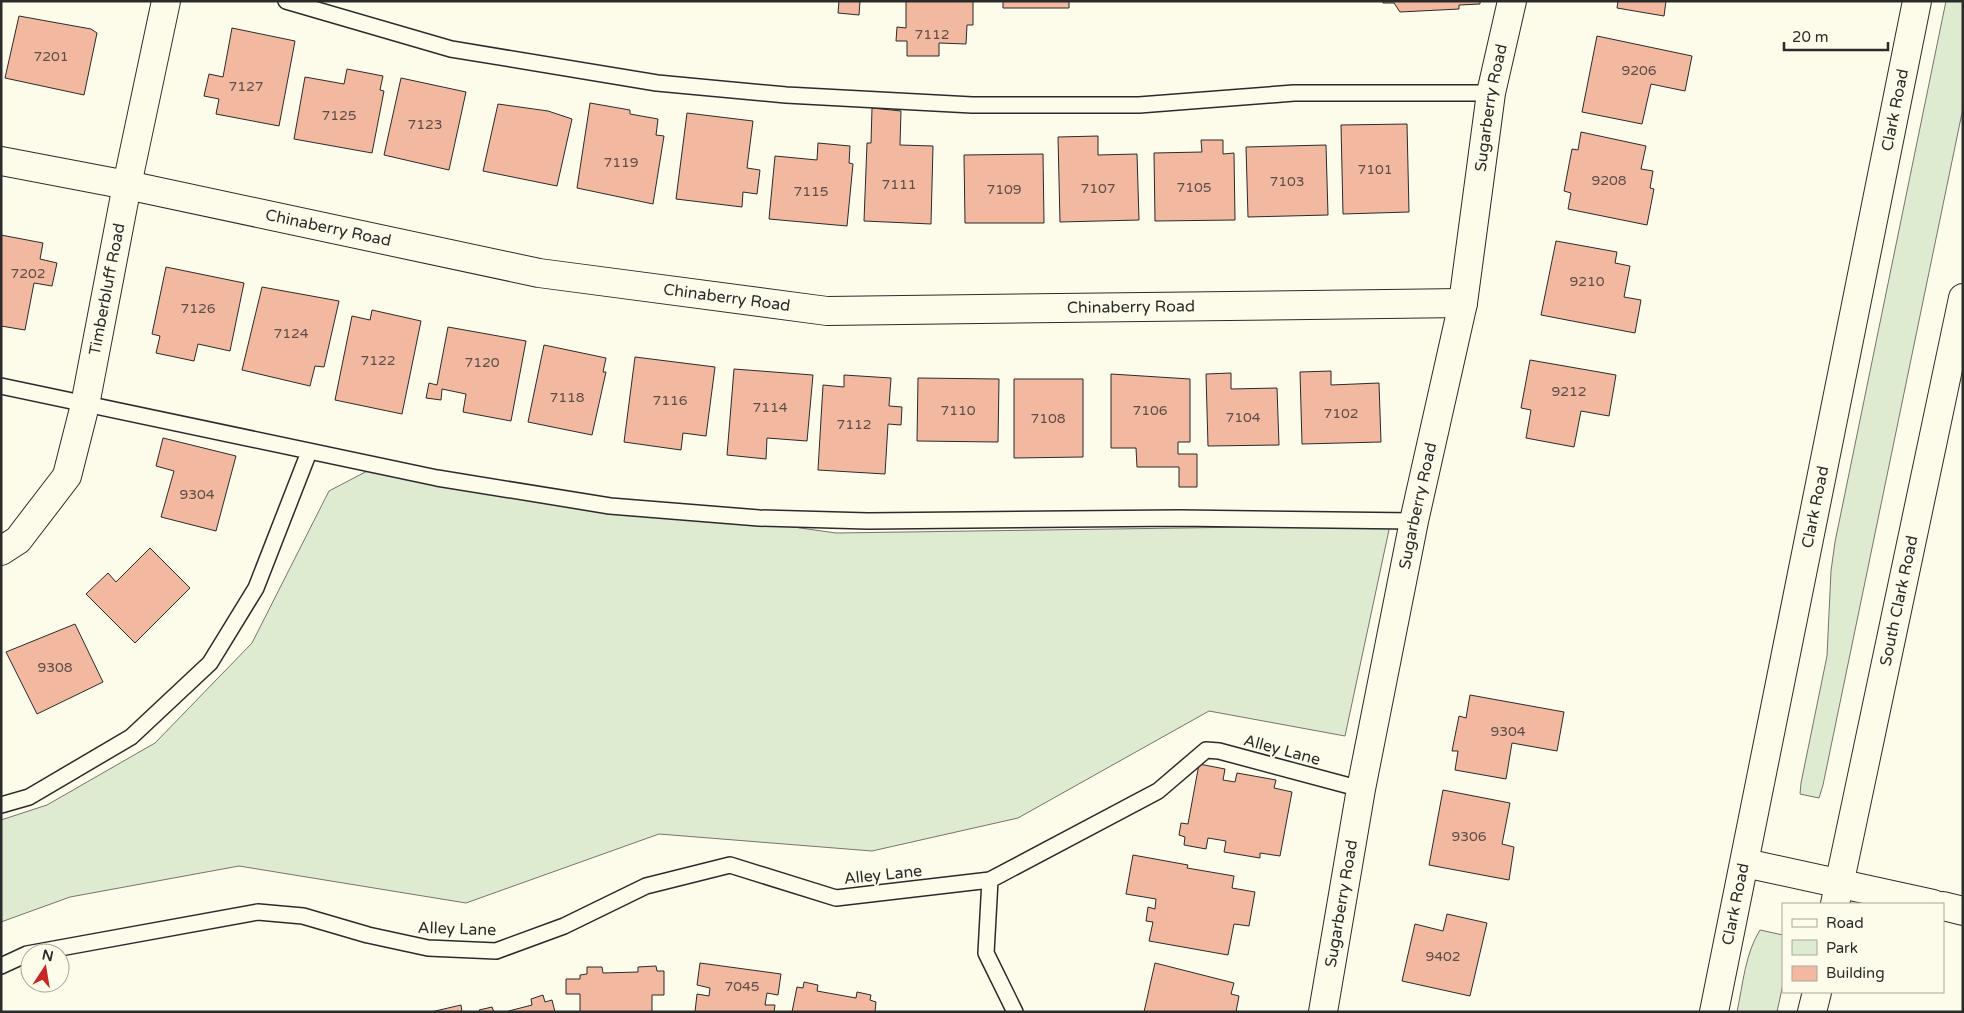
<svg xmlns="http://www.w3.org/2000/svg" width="1964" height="1013" viewBox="0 0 1964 1013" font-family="'Varela Round',sans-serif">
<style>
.green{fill:#deebd1;stroke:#74746e}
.building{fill:#f2b8a0;stroke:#2b2b2b}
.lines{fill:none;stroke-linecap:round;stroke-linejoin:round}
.service-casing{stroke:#2b2b2b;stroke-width:18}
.minor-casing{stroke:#2b2b2b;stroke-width:30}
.secondary-casing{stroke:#2b2b2b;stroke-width:30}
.service{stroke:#fdfbea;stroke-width:15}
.minor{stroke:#fdfbea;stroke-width:28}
.secondary{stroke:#fdfbea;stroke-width:28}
.labels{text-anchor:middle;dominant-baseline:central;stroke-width:4;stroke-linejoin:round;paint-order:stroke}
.number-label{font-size:14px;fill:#5d4e48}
.street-label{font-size:16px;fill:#2b2b2b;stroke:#fdfbea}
</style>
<rect width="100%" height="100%" fill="#fdfbea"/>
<path class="green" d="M1946 1H1963V108L1823 785 1819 798 1800 794 1801 783 1827 656 1831 571 1835 542Z
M373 468 836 533 1390 525 1345 736 1209 711 1018 818 872 851 659 834 466 903 239 866 70 897 1 922V820L47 805 155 743 252 643 329 491Z
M1760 930 1783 935V984L1777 1012H1737C1743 984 1745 954 1760 930Z"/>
<path class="building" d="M839 1H860L859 15 838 13Z
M906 1H973V25H967L966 44 939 43V56H907V41H896L897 27 906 28Z
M1003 1H1069V8H1003Z
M1383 1H1480V4L1459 5V9L1400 12 1394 3H1383Z
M1618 1H1666L1664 16 1617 8Z
M19 16 91 29 97 33 84 95 5 78Z
M232 28 295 41 279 126 216 114 219 99 204 96 209 74 223 77Z
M1597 36 1692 56 1685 91 1651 84 1642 124 1582 112Z
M347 69 383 76 380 90 384 91 372 153 294 139 305 77 344 84Z
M401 78 466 92 449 170 384 155Z
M590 103 630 110V114L658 119 656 135 664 136 653 204 577 188Z
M498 104 548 111 572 119 557 186 483 171Z
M872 108 901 111 900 145 933 146 931 224 864 221 867 143H871Z
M687 113 753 121 747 168 760 170 757 194 743 192 742 207 676 199Z
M1407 124 1409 212 1343 214 1341 125Z
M1581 132 1646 146 1641 169 1653 171 1650 188 1654 189 1647 225 1568 209 1571 193 1564 191 1572 149 1578 150Z
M1098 136V155L1137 154 1139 220 1060 222 1058 137Z
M1201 140H1223V154L1234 153 1235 220 1155 221 1154 153 1202 152Z
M818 143 850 146 849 163 853 164 847 226 769 219 775 156 817 160Z
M1326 145 1328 215 1248 217 1246 147Z
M1043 154 1044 223H965L964 155Z
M1 235 43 243 40 259 57 263 52 286 34 283 25 330 1 326Z
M1556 241 1617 252 1615 263 1630 266 1624 297 1641 300 1635 333 1541 315Z
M166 267 244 283 230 351 198 344 194 361 156 353 160 336 152 334Z
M262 287 339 301 324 367 315 366 310 386 242 370Z
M372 310 421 321 402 414 335 400 352 316 370 320Z
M448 327 526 341 511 421 463 412 466 394 442 389 441 400 426 398 429 383 437 385Z
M544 345 606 358 603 372H606L592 435 528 422Z
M635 357 715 367 706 436 683 433 681 450 624 442Z
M1530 360 1616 375 1609 416 1581 411 1574 447 1526 438 1531 410 1521 408Z
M734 369 813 375 807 441 767 438 766 459 727 455Z
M1331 371V385L1379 383 1381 442 1302 444 1300 372Z
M1231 373V389L1277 388 1279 445 1208 446 1206 374Z
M1111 374 1190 379V442H1178V454H1197V487H1179V467H1137L1136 448H1111Z
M844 375 891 378 889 406 902 407 901 425 888 424 885 474 818 470 823 385 844 387Z
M918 378 999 379 998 442 917 441Z
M1014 379H1083V457L1014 458Z
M163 438 236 456 216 531 161 517 174 471 156 466Z
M150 548 190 588 135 643 86 594 108 573 116 582Z
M75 624 103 682 37 714 6 652Z
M1470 695 1564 712 1557 751 1512 743 1506 779 1455 770 1458 751H1452L1459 716 1466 718Z
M1199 764 1225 769 1223 780 1235 782 1237 773 1276 780 1274 788 1292 792 1280 856 1260 853V858L1224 852 1226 841 1208 838 1206 849 1184 845 1185 837 1179 835 1181 823 1188 824Z
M1443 790 1510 803 1502 844 1514 847 1509 880 1429 865Z
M1133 855 1188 865 1187 868 1234 876 1232 888 1255 892 1249 926 1234 924 1228 955 1149 941 1153 922 1146 921 1148 907 1155 909 1156 899 1126 894Z
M1447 914 1487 923 1470 996 1402 981 1415 924 1443 931Z
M700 963 781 974 778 995 767 993 765 1005H775L774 1012H695L697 994 709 996 710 988 697 985Z
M1155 963 1234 983 1231 994 1239 996 1236 1012H1144Z
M656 966 657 971H664V995H652V1012H580V994H566V979H580V975L587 974V967H602L603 973 638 972V967Z
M804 982 818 985 817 991 856 998 857 992 871 995 870 1000 876 1002 875 1012H792L797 987 803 988Z
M543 995 545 1002 552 1000 555 1012H505L532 1005 531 999Z
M461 1005 462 1012H431Z
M492 1007 494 1012H480L479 1010Z"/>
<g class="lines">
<g class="service-casing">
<path id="service" d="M286 1 451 49 657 83 786 95 972 105H1139L1294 93H1491
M1 386 437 478 610 506 759 518 868 521 1179 518 1414 521
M1 805 29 797 131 737 210 663 256 588 309 452
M990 880 986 953 1015 1012
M1 966 27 954 258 912 303 916 368 935 428 948 496 951 564 926 646 886 730 865 836 898 990 880 1158 791 1206 750 1219 751 1361 789"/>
</g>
<g class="minor-casing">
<g id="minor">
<path id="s1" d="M1 161 127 185 539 273 827 311 1463 303"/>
<path id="s2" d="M1 551 18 540 67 476 85 405 127 185 166 1"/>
<path d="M1745 863 1933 904"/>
<path d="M1943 906 1963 911"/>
<path id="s3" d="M1323 1012 1361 789 1414 521 1463 303 1491 93 1512 1"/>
</g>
</g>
<g class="secondary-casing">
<g id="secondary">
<path id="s4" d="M1835 904 1963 298"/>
<path id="s5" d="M1714 1012 1917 1"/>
<path d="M1812 1012 1817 992"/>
</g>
</g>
<use href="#service" class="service"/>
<use href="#minor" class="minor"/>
<use href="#secondary" class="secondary"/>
</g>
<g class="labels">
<g class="number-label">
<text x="932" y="34">7112</text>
<text x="51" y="56">7201</text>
<text x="1639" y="70">9206</text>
<text x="246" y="86">7127</text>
<text x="339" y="115">7125</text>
<text x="425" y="124">7123</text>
<text x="621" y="162">7119</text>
<text x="1375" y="169">7101</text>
<text x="1609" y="180">9208</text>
<text x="1287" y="181">7103</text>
<text x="899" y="184">7111</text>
<text x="1194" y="187">7105</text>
<text x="1098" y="188">7107</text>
<text x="1004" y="189">7109</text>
<text x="811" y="191">7115</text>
<text x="28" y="273">7202</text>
<text x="1587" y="281">9210</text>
<text x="198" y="308">7126</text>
<text x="291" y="333">7124</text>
<text x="378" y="360">7122</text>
<text x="482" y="362">7120</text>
<text x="1569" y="391">9212</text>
<text x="567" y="397">7118</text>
<text x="670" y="400">7116</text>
<text x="770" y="407">7114</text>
<text x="958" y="410">7110</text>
<text x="1150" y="410">7106</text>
<text x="1341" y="413">7102</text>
<text x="1243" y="417">7104</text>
<text x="1048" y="418">7108</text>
<text x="854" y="424">7112</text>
<text x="197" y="494">9304</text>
<text x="55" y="667">9308</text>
<text x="1508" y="731">9304</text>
<text x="1469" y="836">9306</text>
<text x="1443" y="956">9402</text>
<text x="742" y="986">7045</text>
</g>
<g class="street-label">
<text stroke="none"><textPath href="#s3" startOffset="920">Sugarberry Road</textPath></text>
<text stroke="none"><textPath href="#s5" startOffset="920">Clark Road</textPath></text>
<text stroke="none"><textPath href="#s1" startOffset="334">Chinaberry Road</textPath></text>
<text stroke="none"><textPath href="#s2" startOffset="292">Timberbluff Road</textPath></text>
<text stroke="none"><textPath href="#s1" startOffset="739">Chinaberry Road</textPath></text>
<text stroke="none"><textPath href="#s1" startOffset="1144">Chinaberry Road</textPath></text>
<text stroke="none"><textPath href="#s3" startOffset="515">Sugarberry Road</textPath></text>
<text stroke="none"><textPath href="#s5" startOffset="515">Clark Road</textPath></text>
<text stroke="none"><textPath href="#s4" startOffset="310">South Clark Road</textPath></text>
<text transform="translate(1282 750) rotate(15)">Alley Lane</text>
<text transform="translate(883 875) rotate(-6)">Alley Lane</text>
<text stroke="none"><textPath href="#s3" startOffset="110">Sugarberry Road</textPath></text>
<text stroke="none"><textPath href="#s5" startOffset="110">Clark Road</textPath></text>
<text transform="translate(457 929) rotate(2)">Alley Lane</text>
</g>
</g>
<rect width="1964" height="1013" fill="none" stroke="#2b2b2b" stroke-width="5"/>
<rect x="1782" y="903" width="162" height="90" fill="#fdfbea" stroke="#a9a89e"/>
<rect x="1792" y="919" width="25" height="8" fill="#fdfbea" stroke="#a9a89e"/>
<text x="1826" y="928" font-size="15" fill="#2b2b2b">Road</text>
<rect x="1792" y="940" width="25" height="15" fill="#deebd1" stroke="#a9a89e"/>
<text x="1826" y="953" font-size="15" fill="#2b2b2b">Park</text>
<rect x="1792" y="966" width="25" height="15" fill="#f2b8a0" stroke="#a9a89e"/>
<text x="1826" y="978" font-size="15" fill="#2b2b2b">Building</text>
<g transform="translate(45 968) rotate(12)"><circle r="24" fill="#fdfbea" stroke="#a9a89e"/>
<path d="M0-4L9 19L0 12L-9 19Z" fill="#c62828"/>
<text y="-8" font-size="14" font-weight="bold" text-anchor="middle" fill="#2b2b2b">N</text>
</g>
<path d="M1784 42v8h104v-8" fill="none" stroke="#2b2b2b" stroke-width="2.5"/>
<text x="1792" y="42" font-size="15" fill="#2b2b2b" stroke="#fdfbea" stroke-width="4" paint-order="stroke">20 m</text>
</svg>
